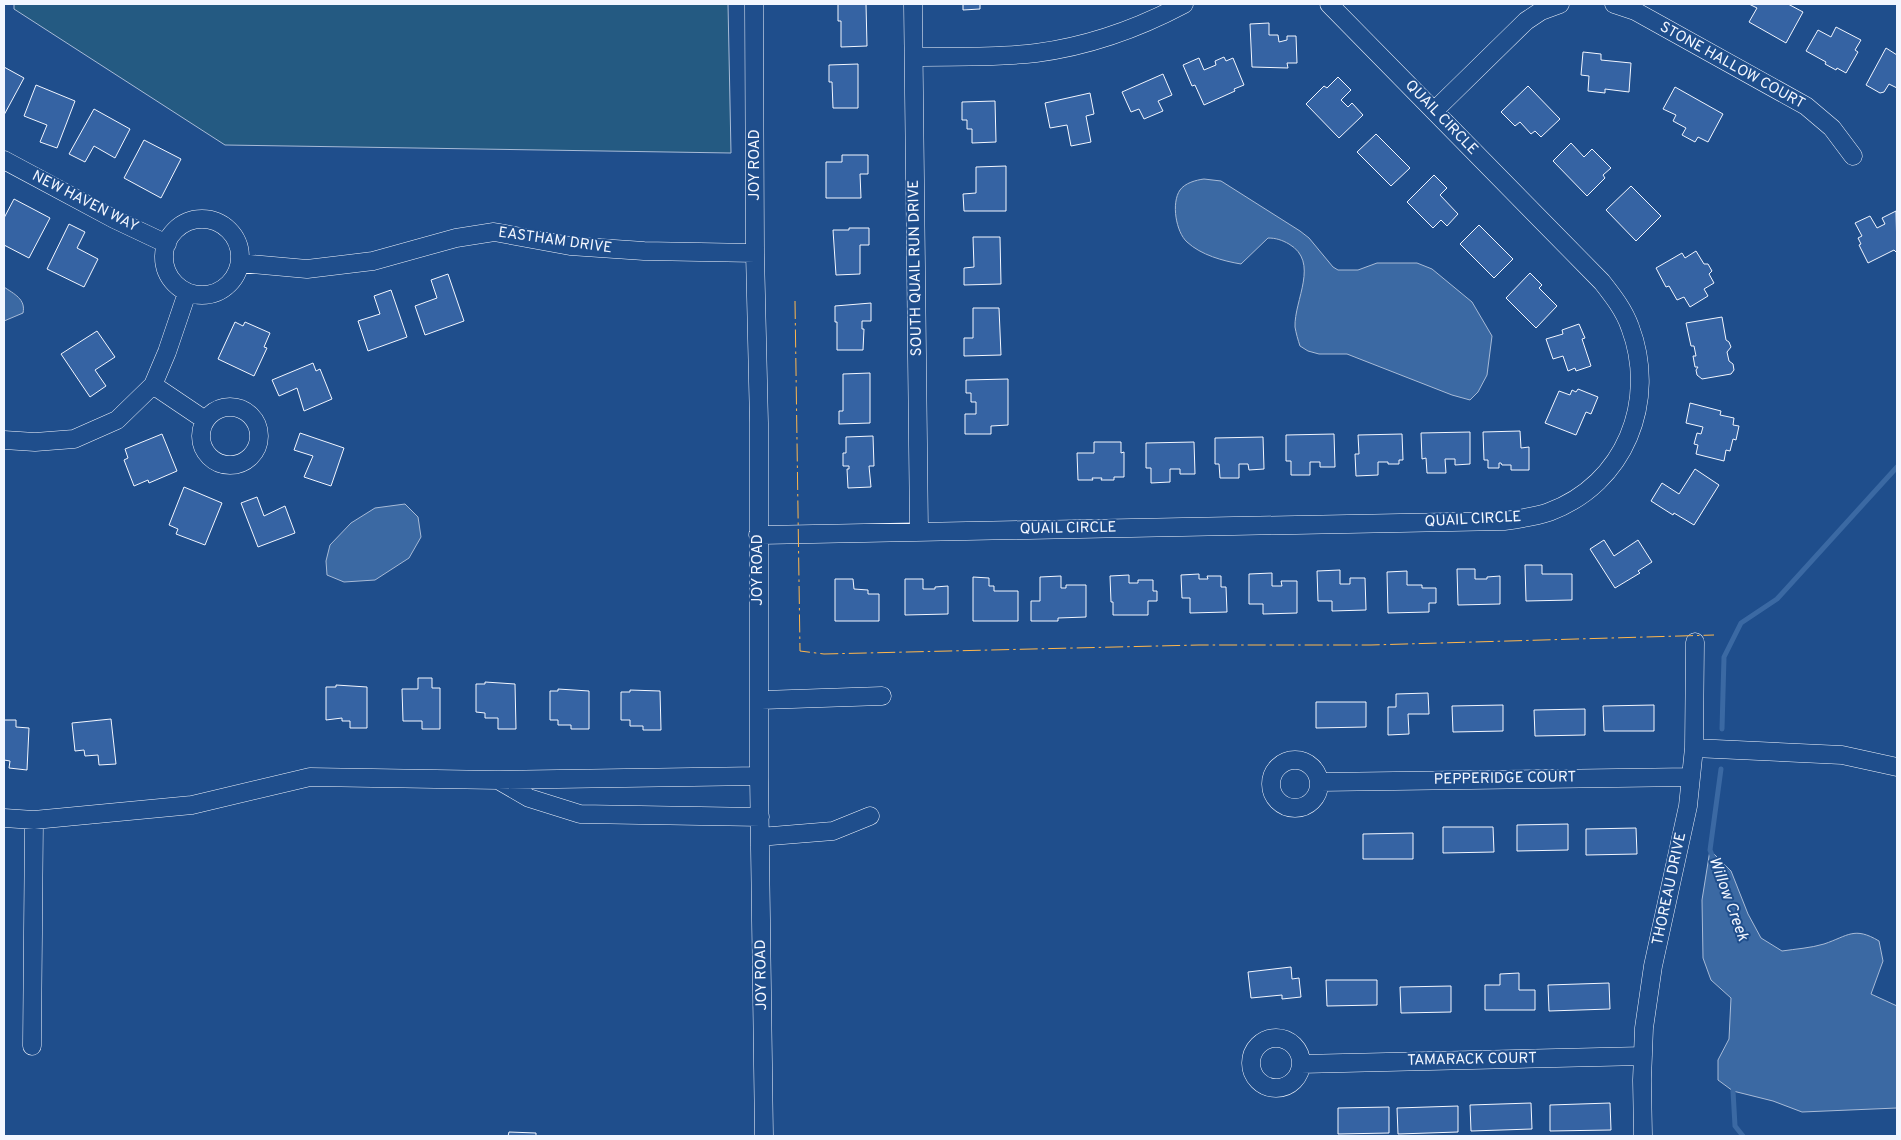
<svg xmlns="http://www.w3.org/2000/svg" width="1901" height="1140" viewBox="0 0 1901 1140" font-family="Overpass,sans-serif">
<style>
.green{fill:#245a82;stroke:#a8bbd7}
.water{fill:#3b69a3;stroke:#a8bbd7}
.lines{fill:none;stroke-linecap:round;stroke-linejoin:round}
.stream{stroke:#3b69a3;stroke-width:5}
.building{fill:#3563a3;stroke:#f2f6ff}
.minor-casing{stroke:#f2f6ff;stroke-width:19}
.minor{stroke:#1f4e8c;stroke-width:18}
.power{stroke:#ffb74d;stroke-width:1;stroke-dasharray:18 4 2.5 4;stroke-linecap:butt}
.labels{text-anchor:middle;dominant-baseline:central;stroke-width:4;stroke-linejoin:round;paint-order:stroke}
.street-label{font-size:15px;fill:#f2f6ff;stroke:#1f4e8c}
.water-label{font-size:16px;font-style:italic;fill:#f2f6ff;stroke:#1f4e8c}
</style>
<rect width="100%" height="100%" fill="#1f4e8c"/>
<path class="green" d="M14 4H728L731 153 225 145 14 9Z"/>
<path class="water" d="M1204 179 1221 181 1300 231 1309 238 1333 267 1338 270H1358L1377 263H1417L1432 269 1472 302 1492 336 1487 375 1478 392 1470 400 1452 395 1347 354H1319L1308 351 1300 346C1298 340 1296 333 1295 327 1294 300 1320 262 1289 244 1282 240 1276 238 1268 238L1241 264C1223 261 1201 255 1187 242 1176 232 1171 203 1180 190 1185 183 1196 180 1204 179Z
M4 287C14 294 26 299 23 313L4 321Z
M405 504 418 517 421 537 409 558 375 580 344 582 327 575 326 561 330 545 351 523 375 508Z
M1710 850 1731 871 1748 914 1761 938 1782 951C1795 949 1811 948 1824 944 1848 936 1854 926 1879 941L1883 961 1871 994 1897 1006V1108L1802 1112 1773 1101 1733 1091 1718 1080V1060L1729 1039 1731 998 1711 980 1703 958 1702 900Z"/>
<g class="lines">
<path class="stream" d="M1722 729 1724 657 1741 623 1777 599 1897 467
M1712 855 1710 850 1721 769
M1735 1085 1733 1091 1735 1126 1743 1136"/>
</g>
<path class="building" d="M838 4H866L867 46 841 47V21H838Z
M963 4H980V9L963 10Z
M1749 4H1788L1803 12 1786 43 1749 22 1757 8Z
M1269 23V35H1278L1279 42 1287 40V36H1296L1297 63H1287L1288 68 1252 67 1250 24Z
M1836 27 1861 40 1855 50 1858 52 1846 73 1837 68 1836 70 1825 64 1826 62 1806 51 1818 30 1831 37Z
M1886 48 1897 55V88L1889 84 1884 92 1880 93 1866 85Z
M1583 52 1601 54V60L1631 63 1629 92 1605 89V93L1588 91 1589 76 1581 75Z
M1224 57 1226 61 1233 58 1244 85 1234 89 1235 91 1204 105 1195 85 1192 86 1183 65 1199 58 1204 70 1216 65 1215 61Z
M858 64V108H833L832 82H829V65Z
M4 67 24 78 4 115Z
M1163 74 1172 95 1158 101 1163 111 1144 119 1139 109 1131 112 1122 92Z
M1338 77 1351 90 1341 100 1348 107 1352 103 1363 115 1339 138 1306 104 1324 86 1327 88Z
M36 85 75 101 57 148 40 142 47 125 24 116Z
M1528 86 1560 119 1541 137 1535 131 1531 134 1520 122 1515 126 1501 112Z
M1675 87 1723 114 1708 142 1698 137 1695 142 1682 135 1686 128 1673 121 1676 115 1663 109Z
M1090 93 1094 114 1086 116 1091 142 1071 146 1067 125 1050 128 1045 103Z
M995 101 996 142 972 143V129H967V120H962V102Z
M94 109 130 129 115 158 94 146 85 162 69 154Z
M1376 134 1410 168 1391 186 1357 152Z
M144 140 181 159 161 198 124 178Z
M1571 143 1584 157 1592 149 1611 168 1603 175 1605 178 1587 196 1553 161Z
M842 155H868V174H860L861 198H826V162H842Z
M1006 166V211H964L963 194 976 193V167Z
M1434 175 1447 188 1440 195 1458 214 1447 226 1441 220 1433 228 1407 202Z
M1631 186 1661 216 1636 241 1606 210Z
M14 199 50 218 29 258 4 245V218Z
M1896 211 1897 253 1894 250 1868 263 1859 245 1861 244 1858 238 1862 236 1855 223 1870 216 1877 228 1885 224 1882 218Z
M69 224 85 232 77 248 98 259 84 287 47 269Z
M1479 225 1513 259 1494 278 1460 244Z
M849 228H869V245H860V274L836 275 833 230H849Z
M973 237H1000L1001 284 964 285V268L974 267Z
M1696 251 1704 264H1708L1712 271 1709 274 1714 283 1704 289 1708 296 1690 307 1684 297 1677 300 1669 286 1666 287 1656 268 1682 253 1685 258Z
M1530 273 1542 285 1539 288 1557 306 1536 328 1506 298Z
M448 274 464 321 425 335 415 306 437 298 431 280Z
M391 290 407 337 368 351 358 321 380 314 374 296Z
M871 303V321H862V329H864L863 350H837V322H835V306Z
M973 308H999L1001 355 964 356V338H973Z
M1722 317 1726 340 1729 342 1731 347 1727 352 1729 361 1733 364 1734 370 1731 374 1702 379 1697 375 1696 370 1698 367H1695L1693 356H1696L1694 346H1691L1686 323Z
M235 322 243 326 245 322 270 333 264 347 267 348 254 376 218 359Z
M1579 324 1585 338 1582 339 1591 366 1576 371 1575 368 1568 371 1563 356 1553 359 1546 339 1563 334 1562 330Z
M97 331 115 357 95 370 106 386 90 397 61 354Z
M313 363 316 371 320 369 332 399 304 411 297 388 279 396 272 380Z
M870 373V423L839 424V411H843V374Z
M1008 379V425L991 426V434H965V414H976V402H971V393H966V380Z
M1578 389 1598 397 1591 414 1586 412 1576 435 1545 423 1559 391 1570 395 1572 390 1576 392Z
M1690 403 1721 411 1720 415 1734 418 1733 425 1739 426 1736 440 1733 439 1730 451 1726 450 1724 461 1696 454 1698 445 1694 444 1697 433 1701 434 1703 427 1686 423Z
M1520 431 1521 448 1529 447V470H1511V465H1502L1501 463H1499V468H1488V460H1484L1483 432Z
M1470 432V464L1455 465V459H1445L1446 473H1427L1426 458 1422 459 1421 433Z
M300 433 344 448 331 486 304 477 313 456 294 450Z
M162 434 177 471 149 483 148 480 134 486 124 460 128 458 125 449Z
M1334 434 1335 467H1320V462H1310V475H1291V461H1286V435Z
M1402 434 1403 460H1399V464H1388V462H1378V475L1356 476 1355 454H1359L1358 435Z
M873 436 874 466H869L871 487 848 488 847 469H849V466H843V453H846V437Z
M1263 437 1264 469 1249 470 1248 464H1239V478H1220L1219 464H1215V438Z
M1094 442H1121V453L1124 452V477H1114V480H1101L1102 478H1092L1093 480H1078L1077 453H1094Z
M1194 442 1195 474H1180V469H1170V482L1151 483V468H1146V443Z
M1695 469 1719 485 1694 525 1674 513 1673 515 1651 501 1662 483 1679 494Z
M184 487 222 503 205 545 176 534 178 529 169 525Z
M257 497 264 516 285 506 295 533 258 547 241 503Z
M1604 540 1614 556 1638 540 1652 562 1638 571 1640 573 1615 588 1590 549Z
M1525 565H1542V574H1572V600L1526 601Z
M1457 569H1475V579H1487V577L1500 576V604L1458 605Z
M1340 570V584H1350V578H1365L1366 610 1332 611V601H1318L1317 571Z
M1407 571V585H1422V588H1436V603H1429V612L1388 613 1387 572Z
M1272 573V586H1282L1281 581H1297V613L1263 614V604H1249V574Z
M1199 574V579H1208L1207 576H1221V587H1226L1227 612 1190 613V598H1182L1181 575Z
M1129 575V583H1138V580H1153V591H1157V601H1148V615H1113V602H1111L1110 576Z
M1061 576V588H1066V585H1086V617L1058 618V621H1031V601H1040V577Z
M973 577 989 578V586H994V591H1018V621H973Z
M835 579H853L854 589 868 590V594H879V621H835Z
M905 579H923V589H935V587L948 586V614L905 615Z
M418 678H432V688H440V729H422V721H403L402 689H418Z
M485 682 515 684 516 729H498V718H485V713L476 712V684H485Z
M336 685 367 687V728H350V721H342V718L326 720V687H336Z
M558 689 589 691V729H571V725H558V720H550V691H558Z
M630 690 660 691 661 730H643V726H630V720H621V692H630Z
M1428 693 1429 714H1408L1409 734 1388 735V707H1396V694Z
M1316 702H1366V727L1316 728Z
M1503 705V731L1453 732 1452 706Z
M1654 705V731H1604L1603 706Z
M1585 709V735L1535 736 1534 710Z
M111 719 116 764 99 765 98 755 85 756 84 750 75 751 72 723Z
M4 720H16V727L29 728 27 770 9 768 10 761 4 760Z
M1568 824V850L1517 851V825Z
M1443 827H1493L1494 852 1443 853Z
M1636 828 1637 854 1586 855V829Z
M1413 833V859H1363V834Z
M1291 967 1292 979 1299 978 1301 997 1282 999V995L1251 998 1248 972Z
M1519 973V990H1535V1010H1485V985H1500V974Z
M1326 980H1377V1005L1327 1006Z
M1609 983 1610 1009 1549 1011 1548 985Z
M1451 986V1012L1401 1013 1400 987Z
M1531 1103 1532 1129 1471 1131 1470 1105Z
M1610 1103 1611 1130 1550 1131V1105Z
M1458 1106V1132L1398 1134 1397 1108Z
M1389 1107V1133L1338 1134V1108Z
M509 1132 536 1133V1136H508Z"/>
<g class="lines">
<g class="minor-casing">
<path id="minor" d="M754 4 755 253 759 423V776L764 1136
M913 4 919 532
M1614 4 1635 11 1806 106 1832 128 1853 156
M914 57C954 56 996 58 1036 53 1089 46 1137 29 1184 4
M1434 111 1526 21 1541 11 1560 4
M4 160 114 219 167 244
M164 257a38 38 0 1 1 76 0a38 38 0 1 1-76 0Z
M240 263 307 269 373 261 456 238 494 232 570 246 644 251 755 253
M153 385 205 420
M201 436a29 29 0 1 1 58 0a29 29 0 1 1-58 0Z
M4 440 35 442 74 439 117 420 153 385 167 352 187 293
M758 535 1504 521C1519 519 1534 517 1549 512 1625 484 1658 401 1630 327 1624 310 1613 296 1602 282L1329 4
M759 700 882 696
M1694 748 1842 755 1897 767
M1271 784a24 24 0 1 1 48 0a24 24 0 1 1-48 0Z
M759 776 498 780 529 798 580 814 760 817
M1320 782 1691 777
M4 818 34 820 192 805 310 777 498 780
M760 837 833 831 870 816
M1251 1063a25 25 0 1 1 50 0a25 25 0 1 1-50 0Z
M32 1046 34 820
M1301 1064 1643 1056
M1643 1136 1642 1080 1644 1028 1653 966 1688 806 1694 748 1695 642"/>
</g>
<use href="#minor" class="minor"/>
<path class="power" d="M795 301 800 651 824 654 1199 645H1371L1714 635"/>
</g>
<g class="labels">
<g class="street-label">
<text transform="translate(1732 66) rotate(29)">STONE HALLOW COURT</text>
<text transform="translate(1441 118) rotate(46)">QUAIL CIRCLE</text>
<text transform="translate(755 165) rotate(-90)">JOY ROAD</text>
<text transform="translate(85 202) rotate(27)">NEW HAVEN WAY</text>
<text transform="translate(555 241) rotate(8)">EASTHAM DRIVE</text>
<text transform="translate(916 268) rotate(-91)">SOUTH QUAIL RUN DRIVE</text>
<text transform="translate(1473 520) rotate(-3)">QUAIL CIRCLE</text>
<text transform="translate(1068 529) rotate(-1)">QUAIL CIRCLE</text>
<text transform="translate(758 570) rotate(-90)">JOY ROAD</text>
<text transform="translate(1505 779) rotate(-1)">PEPPERIDGE COURT</text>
<text transform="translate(1670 889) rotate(-78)">THOREAU DRIVE</text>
<text transform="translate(762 975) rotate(-91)">JOY ROAD</text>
<text transform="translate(1472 1060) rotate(-1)">TAMARACK COURT</text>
</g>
<g class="water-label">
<text transform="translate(1728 899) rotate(70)">Willow Creek</text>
</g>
</g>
<rect width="1901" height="1140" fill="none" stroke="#f2f6ff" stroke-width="10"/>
</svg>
